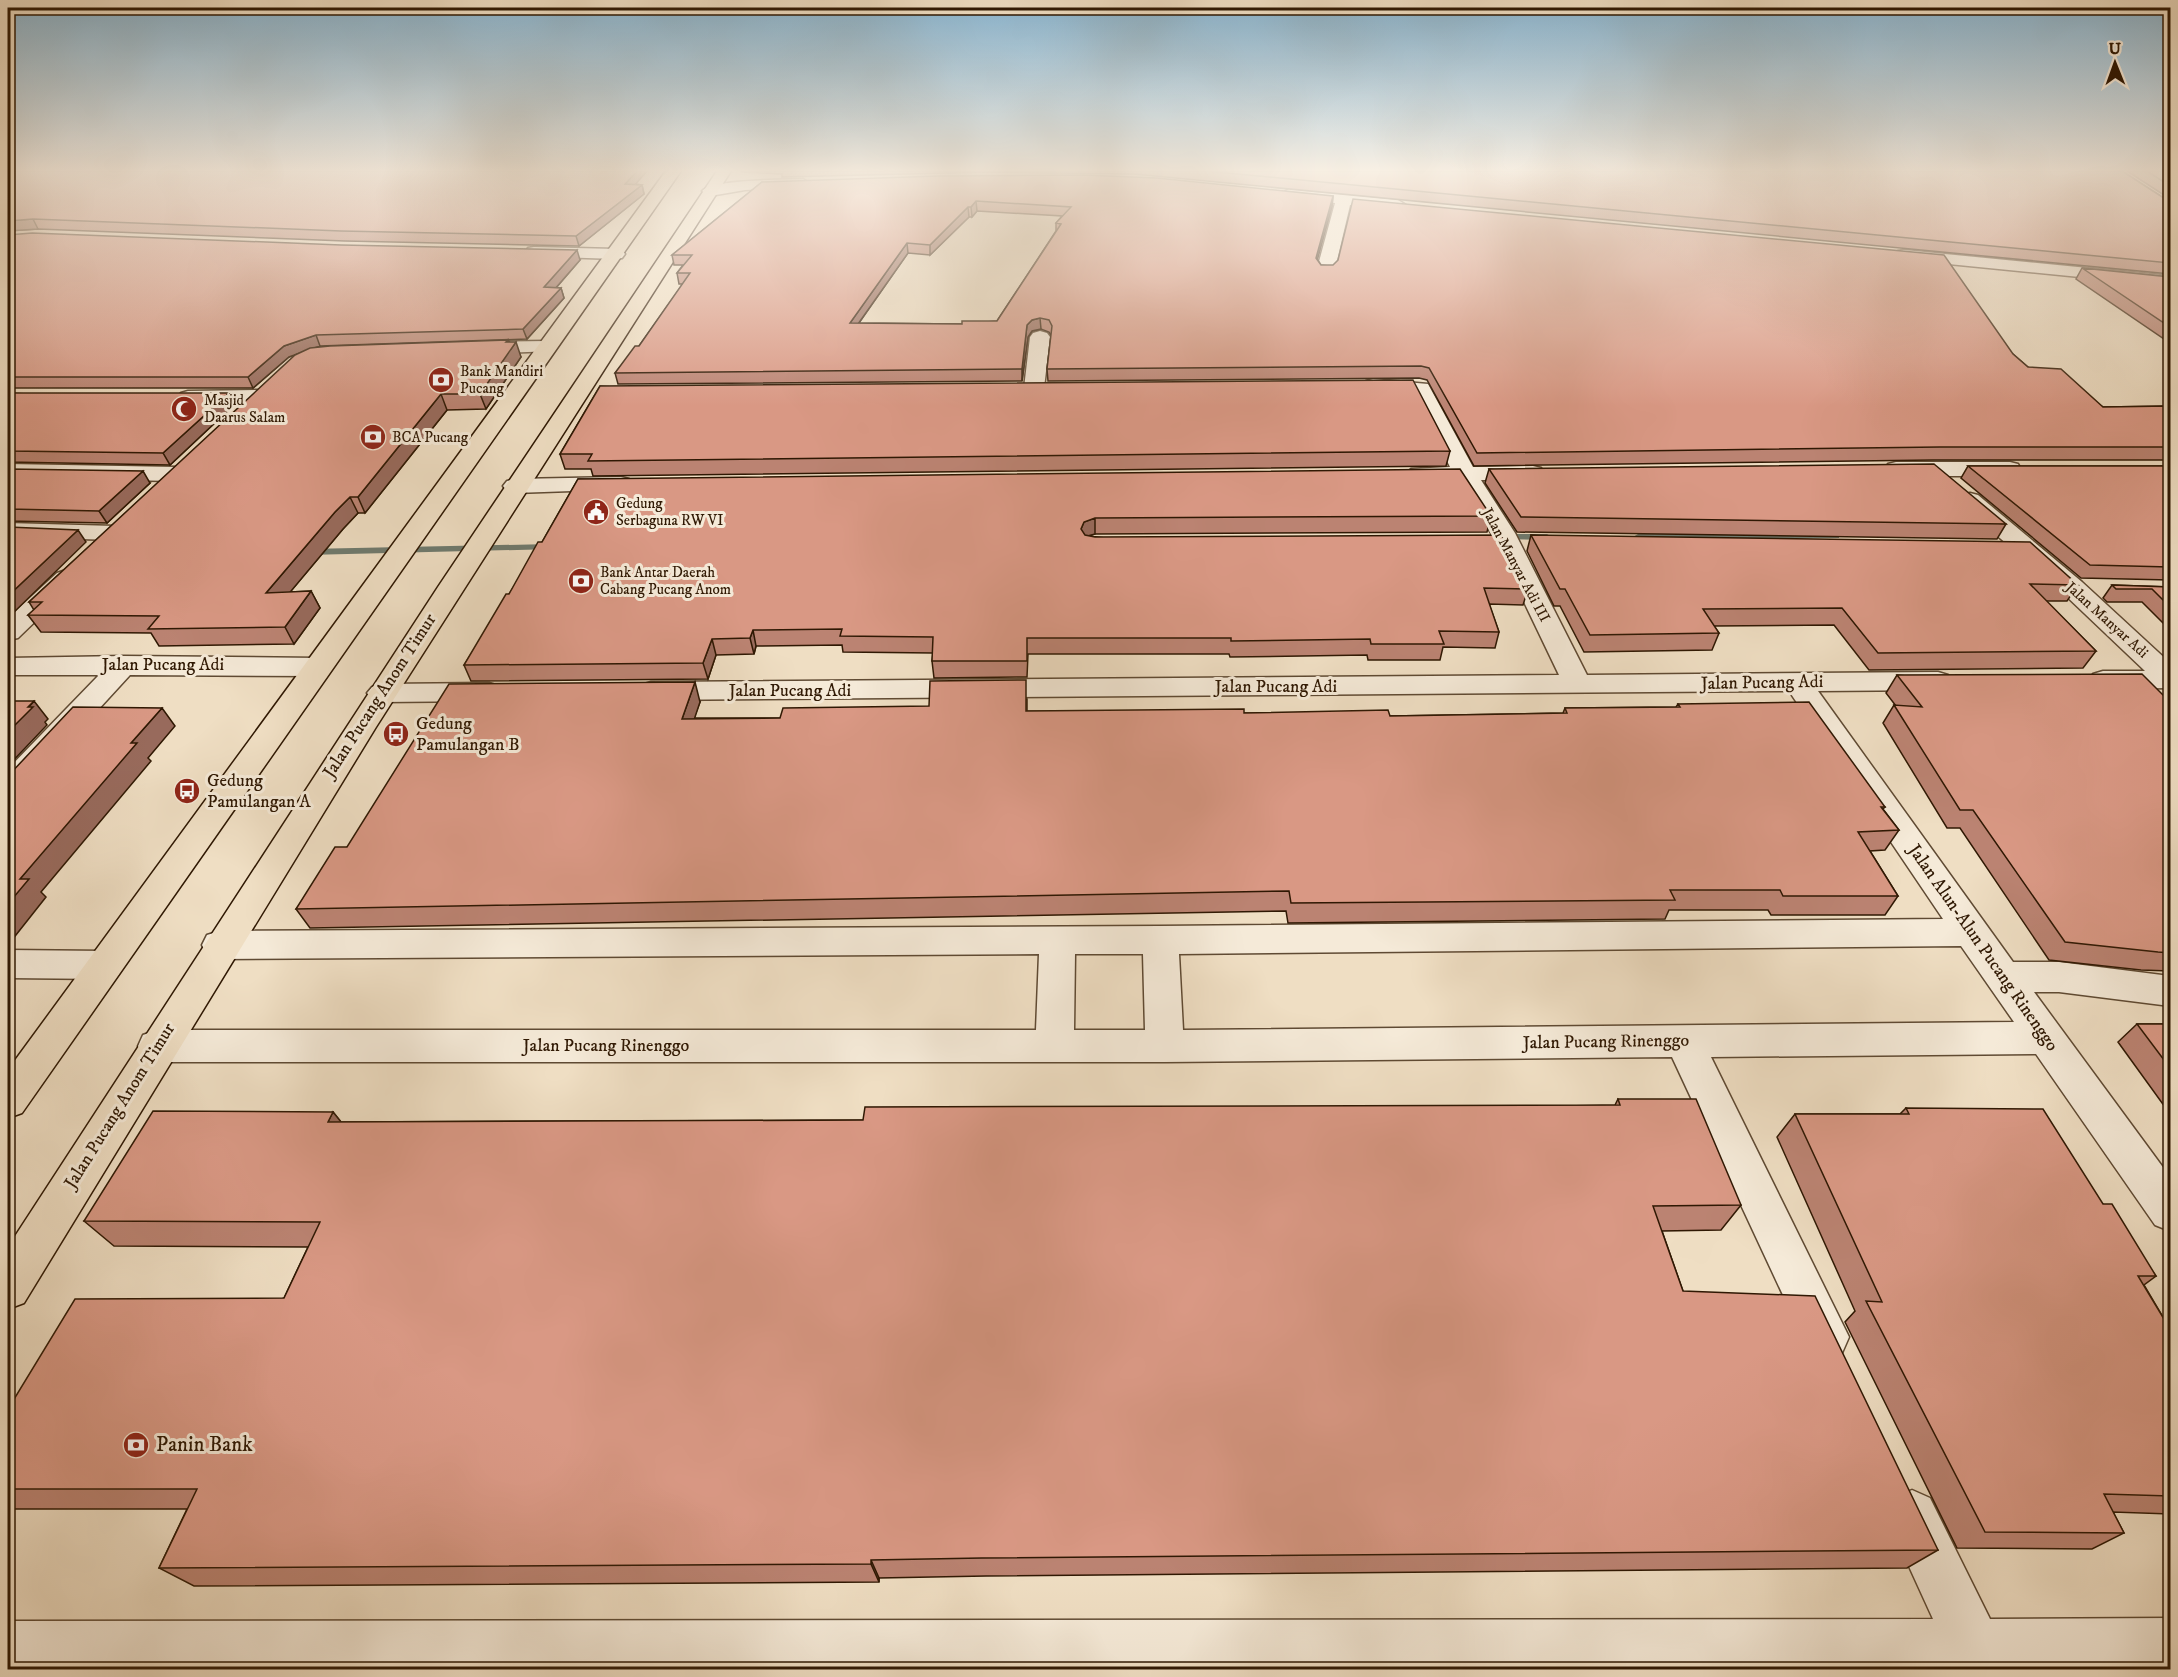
<svg xmlns="http://www.w3.org/2000/svg" width="2178" height="1677" viewBox="0 0 2178 1677" font-family="'IM FELL DW Pica',serif">
<style>
.lines{fill:none;stroke-linecap:round;stroke-linejoin:round}
.stream{fill:#6f7a6e;fill-rule:evenodd}
.minor-casing{stroke:#5f4a33;stroke-width:3}
.major-casing{stroke:#2f1803;stroke-width:3}
.minor{fill:#f5ead8;fill-rule:evenodd}
.major{fill:#efdec3;fill-rule:evenodd}
.wall{fill:#bb8372;stroke:#2f1803;stroke-width:1.5;fill-rule:evenodd}
.shaded-wall{fill:#986a5c;stroke:#2f1803;stroke-width:1.5}
.building{fill:#d99884;stroke:#2f1803;stroke-width:1.5;fill-rule:evenodd}
.labels{text-anchor:middle;dominant-baseline:central;stroke-width:6;stroke-linejoin:round;paint-order:stroke}
.far-poi-label{font-size:15px;fill:#2f1803;stroke:#f5ead8;text-anchor:start}
.far-street-label{font-size:15px;fill:#2f1803;stroke:#f5ead8}
.street-label{font-size:18px;fill:#2f1803;stroke:#f5ead8}
.poi-label{font-size:18px;fill:#2f1803;stroke:#f5ead8;text-anchor:start}
.near-poi-label{font-size:21px;fill:#2f1803;stroke:#f5ead8;text-anchor:start}
</style>
<rect width="100%" height="100%" fill="#efdec3"/>
<filter id="stains"><feTurbulence type="fractalNoise" baseFrequency=".00333" numOctaves="4"/><feColorMatrix values="0 0 0 0 .2 0 0 0 0 .09 0 0 0 0 .02 0 0 0 .5 -.17"/></filter>
<radialGradient id="worn" r=".72"><stop offset=".6" stop-color="#630" stop-opacity="0"/><stop offset="1" stop-color="#630" stop-opacity=".3"/></radialGradient>
<g class="lines">
<path class="stream" d="M1835 533 1839 534V538L1638 540 1633 537 1638 534Z
M1500 534H1547L1552 537 1547 540 1496 539V535Z
M551 544 556 547 555 549 307 555 302 552 307 549Z"/>
<g class="minor-casing">
<path id="minor" d="M803 179 811 184 808 187 745 190 710 196 702 191C713 179 784 180 803 179Z
M1289 189 1398 200 1406 205 1398 210 1350 205 1335 269 1332 273H1320L1317 269 1335 203 1284 197 1281 194Z
M534 247 616 249 622 250 625 254 622 258 616 259 528 256 526 252 528 248Z
M1904 250 2170 276V286L1898 259 1895 255 1898 251Z
M1040 331 1047 333 1050 337 1044 388 1041 392 1034 394 1027 392 1024 388 1030 337 1033 333Z
M547 341 554 343 557 347 554 351 474 354 467 352 464 348 467 344 474 342Z
M1373 379 1428 384 1473 467 1533 466 1541 468 1544 473 1541 478 1533 480H1481L1515 533 1587 675 1938 672 1948 675 1952 681 1948 687 1938 690 1818 691 2013 962H2059L2170 976V1006L2059 992H2034L2170 1177V1231L2155 1225 2036 1054 1711 1057 1849 1337 1842 1353 1826 1360 1810 1353 1672 1057 1165 1062H157L143 1057 138 1046 143 1035 157 1030H1036L1039 954 220 959 207 955 202 945 207 935 220 931 1160 926 1943 919 1789 691 651 700 641 697 637 691 641 685 651 682 1559 675 1491 533 1458 481 1411 479 1407 474 1411 469 1450 467 1414 394 1366 389 1363 385 1366 381ZM1961 946 2014 1022 1183 1030 1179 954ZM1075 954H1143L1145 1030H1074Z
M258 390 265 392 268 396 265 400 188 403 181 401 178 397 181 393 188 391Z
M1896 462H2010L2018 464 2021 469 2018 474 2010 476H1896L1888 474 1885 469 1888 464Z
M8 464 177 467 185 469 189 474 185 479 177 481 8 478Z
M621 477 629 479 633 484 629 489 515 493 507 491 503 486 507 481 515 479Z
M1970 493 1978 495 2082 582 2170 663V688L2103 689 2093 686 2089 680 2093 674 2103 671H2145L2064 594 1962 505 1958 500 1962 495Z
M8 523 115 526 124 528 127 533 124 538 115 540 8 537Z
M66 570 75 573 79 578 75 583 18 638 8 640V618L57 573Z
M124 656 318 658 328 661 332 667 328 673 318 676 130 675 19 796 8 799V769L99 675H8V658Z
M489 683 499 686 503 692 499 698 489 701 382 702 372 699 367 693 372 687 382 684Z
M8 950 105 951 118 955 123 965 118 975 105 979 8 978Z
M1912 1490 1930 1498 1990 1619 2170 1618V1670H8V1621L1933 1619 1886 1516 1894 1498Z"/>
</g>
<g class="major-casing">
<path id="major" d="M666 171H681L22 1113 8 1118V1070Z
M717 171H731L376 727 24 1303 8 1309V1247L438 587Z"/>
</g>
<use href="#minor" class="minor"/>
<use href="#major" class="major"/>
</g>
<path class="wall" d="M8 171H647L635 184 642 185 644 194 579 246 345 241 38 229 8 231Z
M742 171H2122L2170 202V275V274L1134 174 988 172 782 177V174L742 172Z
M2127 171H2170V199Z
M762 182 1333 196 1332 206 1317 259 1321 265 2013 354 2028 367 2103 407 2170 406V460H1933L1474 466 1427 380 1419 378 1048 381 1047 369 1051 335 1049 332 1041 329 1032 331 1028 337 1022 381 618 384 615 373 639 346 683 284H679L677 273 683 265H674L672 255ZM977 211 1062 216 1056 223V231L997 321 962 324 859 323 908 253 930 255 969 217H972Z
M8 235 580 260 556 288H561L564 298 527 339 320 346 318 347 508 340 521 357 486 409 447 410 365 513H358L343 529 290 592 311 591 320 608 294 644 159 646 151 633 41 632 28 615 34 610 29 602 299 353 289 357 253 388H8Z
M2082 268 2170 277V343L2076 279Z
M600 386 1450 451 1446 466 593 476 591 469H565L560 454Z
M8 393 235 404 170 465 8 462Z
M1968 466H2170V580L2081 578 1961 478Z
M8 469 150 483 107 523 8 521Z
M1489 469 2006 524 1997 539 1517 532 1485 483Z
M578 479 1491 516 1487 532 1095 534 1089 536 1528 589 1523 605 1489 604 1499 632 1495 648 1443 647 1440 660H1368L1367 655 1230 657 1229 654H1028L1027 677 934 678 932 661 933 653 843 652 842 645 756 646 754 654 716 655 708 679 471 681 464 665 542 542Z
M1531 535 2078 585 2067 601H2046L2096 651 2083 668 1869 670 1834 625 1714 626 1719 633 1712 650 1584 652 1560 606H1554L1527 551Z
M2112 585 2170 587V630L2142 602H2107L2103 598Z
M1897 675 2170 702V971L2141 970 2049 960 1960 828H1947L1883 723 1894 705 1896 706 1886 693Z
M1027 699V711L1244 713 1390 716 1563 713 1565 708 1676 707 1678 704 1885 807 1883 809 1899 830 1885 850 1870 851 1898 896 1885 915H1771L1768 910H1669L1665 919 1288 923 1286 911 310 928 296 909 347 847 700 702 694 718H780Z
M2137 1024H2170V1114L2118 1042Z
M1618 1099 1741 1205 1721 1230 1662 1231 1683 1291 1938 1550 1907 1568 986 1576 879 1578V1582L194 1586 159 1568 187 1509H8V1409L284 1298 308 1247 114 1246 84 1221 333 1112 341 1122 863 1120 1615 1105Z
M1906 1108 2103 1204 2156 1276 2144 1285 2170 1329V1514L2113 1512 2124 1533 2092 1549 1957 1548 1845 1322 1855 1311 1777 1137 1795 1114H1900Z"/>
<path class="shaded-wall" d="M637 171H647L627 194 625 184Z
M642 185 644 194 579 246 576 236Z
M1333 196 1332 206 1315 268 1316 258Z
M976 201 977 211 972 217 971 207Z
M968 207 969 217 930 255V245Z
M33 219 38 229 8 231V221Z
M907 243 908 253 851 334 850 323Z
M577 250 580 260 547 298 544 287Z
M561 288 564 298 527 339 523 329Z
M1040 318 1041 329 1032 331 1028 337 1022 381V369L1027 325 1032 320Z
M316 335 320 346 289 357 253 388 248 377 284 346Z
M508 340 511 349 516 342 521 357 486 409 480 394Z
M229 393 235 404 170 465 163 453Z
M441 394 447 410 365 513 358 497Z
M143 471 150 483 107 523 99 511Z
M350 497 358 513 343 529 276 609 266 593 335 512Z
M1095 518V534L1084 537 1081 529 1084 522Z
M78 530 86 542 8 618V596Z
M311 591 320 608 294 644 285 627Z
M753 630 756 646 754 654 750 638Z
M712 639 716 655 708 679 703 663Z
M695 682 700 702 688 738 682 719Z
M34 701 48 719 45 722 47 725 8 766V732Z
M162 708 175 726 148 758 151 761 41 892 46 897 8 945V904L20 879 131 743Z
M333 1112 354 1138 328 1122Z
M871 1560 879 1578V1582L871 1564Z"/>
<path class="building" d="M8 171H637L625 184 642 185 576 236 341 231 33 219 8 221Z
M1206 171H2122L2170 202V263Z
M2147 171H2170V186Z
M1083 175 1157 178 1333 196 1316 258 1321 265H1333L1338 260 1353 199 1944 255 2013 354 2028 367 2061 369 2103 407 2170 406V447H1940L1477 453 1429 368 1421 366 1047 369 1052 326 1049 320 1040 318 1032 320 1027 325 1022 369 615 373 635 346H639L690 273H677L692 255H672L762 182 938 176ZM976 201 1071 207 1056 223 1061 224 997 321H962V324L850 323 907 243 930 245 968 207H971Z
M32 233 341 245 577 250 544 287 561 288 523 329 316 335 284 346 248 377H8V235Z
M2082 268 2170 277V327Z
M508 340 506 342H516L480 394H441L358 497H350L335 512 266 593 311 591 285 627 148 629 159 616 28 615 42 602H29L295 355 310 348 330 346Z
M1413 380 1450 451 588 461 592 454H560L600 386Z
M8 393H229L163 453 8 451Z
M1934 464 2006 524 1521 517 1489 469Z
M1968 466H2170V567L2090 565Z
M8 469 143 471 99 511 8 509Z
M1460 469 1491 516 1095 518 1084 522 1081 529 1085 535 1095 537 1501 535 1528 589 1484 588 1499 632 1439 631 1444 644H1371L1370 639 1231 641V638H1027V661H932L933 637 840 636 842 629 753 630 750 638 712 639 703 663 464 665 506 594H509L538 542H542L578 479Z
M8 527 78 530 8 596Z
M1531 535 2030 542 2078 585 2030 584 2096 651 1878 653 1842 608 1703 609 1719 633 1590 635 1565 589H1560Z
M2112 585 2170 587V607L2152 589H2116Z
M2142 674 2170 702V953L2158 952 2065 942 1973 810H1960L1894 705 1922 707 1897 675Z
M1026 680V711L1244 709V713L1388 710 1390 716 1567 713 1565 708 1680 707 1678 704 1809 702 1885 807H1881L1899 830 1858 832 1898 896H1783L1780 890H1670L1675 900 1291 903 1289 891 296 909 335 847H347L449 684 695 682 682 719 780 718 783 708 929 706 930 681Z
M8 701H34L28 707H33L8 732Z
M73 707 162 708 131 743H137L20 879H29L8 904V776Z
M2137 1024H2170V1068Z
M1618 1099H1696L1741 1205 1653 1206 1683 1291 1815 1296 1938 1550 982 1558 871 1560V1564L159 1568 197 1489H8V1409L75 1299 284 1298 320 1222 84 1221 153 1111 333 1112 328 1122 863 1120 865 1107 1620 1105Z
M1906 1108 2043 1109 2103 1204H2112L2156 1276H2138L2170 1329V1496L2104 1494 2124 1533 1985 1532 1866 1301 1882 1302 1795 1114H1909Z"/>
<linearGradient id="sky" x2="0" y2="1"><stop stop-color="#89b7d4"/><stop offset="0.42" stop-color="#f8f0e4"/><stop offset="1" stop-color="#f8f0e4" stop-opacity="0"/></linearGradient>
<rect width="2178" height="406" fill="url(#sky)"/>
<defs>
<g id="bank-disc" transform="scale(1.35)"><circle r="9.5" fill="#8f2418" stroke="#f5ead8"/><path d="M-6-4H6V4H-6ZM0-2.3a2.3 2.3 0 1 0 0 4.6a2.3 2.3 0 1 0 0-4.6Z" fill="#fff"/></g>
<g id="mosque-disc" transform="scale(1.35)"><circle r="9.5" fill="#8f2418" stroke="#f5ead8"/><path d="M3.5-4.9A6 6 0 1 0 3.5 4.9A5 5 0 1 1 3.5-4.9Z" fill="#fff"/></g>
<g id="civic-disc" transform="scale(1.35)"><circle r="9.5" fill="#8f2418" stroke="#f5ead8"/><path d="M-.6-6.5H3V-4.5H.6V-3L4-1V1h2V6H-6V1h2V-1L-.6-3ZM-1.2 2.5V6h2.4V2.5Z" fill="#fff"/></g>
<g id="bus-disc" transform="scale(1.35)"><circle r="9.5" fill="#8f2418" stroke="#f5ead8"/><path d="M-5-6H5V4H4V6H2V4H-2V6H-4V4H-5ZM-3.5-4V0h7V-4ZM-3.5 1.2v1.5H-2V1.2ZM2 1.2v1.5H3.5V1.2Z" fill="#fff"/></g>
</defs>
<g fill-rule="evenodd">
<use href="#bank-disc" x="441" y="380"/>
<use href="#mosque-disc" x="184" y="409"/>
<use href="#bank-disc" x="373" y="437"/>
<use href="#civic-disc" x="596" y="512"/>
<use href="#bank-disc" x="581" y="581"/>
<use href="#bus-disc" x="396" y="734"/>
<use href="#bus-disc" x="187" y="791"/>
<use href="#bank-disc" x="136" y="1445"/>
</g>
<g class="labels">
<g class="far-poi-label">
<text x="460" y="371">Bank Mandiri<tspan x="460" dy="17">Pucang</tspan></text>
<text x="204" y="400">Masjid<tspan x="204" dy="17">Daarus Salam</tspan></text>
<text x="392" y="437">BCA Pucang</text>
<text x="616" y="503">Gedung<tspan x="616" dy="17">Serbaguna RW VI</tspan></text>
<text x="600" y="572">Bank Antar Daerah<tspan x="600" dy="17">Cabang Pucang Anom</tspan></text>
</g>
<g class="far-street-label">
<text transform="translate(1516 565) rotate(62)">Jalan Manyar Adi III</text>
<text transform="translate(2107 620) rotate(42)">Jalan Manyar Adi</text>
</g>
<g class="street-label">
<text x="163" y="665">Jalan Pucang Adi</text>
<text transform="translate(1762 683) rotate(-1)">Jalan Pucang Adi</text>
<text x="1276" y="687">Jalan Pucang Adi</text>
<text x="790" y="691">Jalan Pucang Adi</text>
<text transform="translate(380 696) rotate(-57)">Jalan Pucang Anom Timur</text>
<text transform="translate(1983 948) rotate(55)">Jalan Alun-Alun Pucang Rinenggo</text>
<text transform="translate(1606 1042) rotate(-1)">Jalan Pucang Rinenggo</text>
<text x="606" y="1046">Jalan Pucang Rinenggo</text>
<text transform="translate(120 1106) rotate(-58)">Jalan Pucang Anom Timur</text>
</g>
<g class="poi-label">
<text x="416" y="724">Gedung<tspan x="416" dy="21">Pamulangan B</tspan></text>
<text x="207" y="781">Gedung<tspan x="207" dy="21">Pamulangan A</tspan></text>
</g>
<g class="near-poi-label">
<text x="156" y="1445">Panin Bank</text>
</g>
</g>
<rect width="2178" height="1677" fill="none" stroke="#efdec3" stroke-width="30"/>
<rect x="9" y="9" width="2160" height="1659" fill="none" stroke="#2f1803" stroke-width="3"/>
<rect x="15" y="15" width="2148" height="1647" fill="none" stroke="#2f1803" stroke-width="1.5"/>
<g transform="translate(2115 63) rotate(359)" stroke="#f5ead8" stroke-width="4.5" paint-order="stroke">
<path d="M0-4.5L10 22L0 15L-10 22Z" fill="#2f1803"/>
<text y="-9" font-size="16" font-weight="bold" text-anchor="middle" fill="#2f1803">U</text>
</g>
<rect width="100%" height="100%" filter="url(#stains)"/>
<rect width="100%" height="100%" fill="url(#worn)"/>
</svg>
